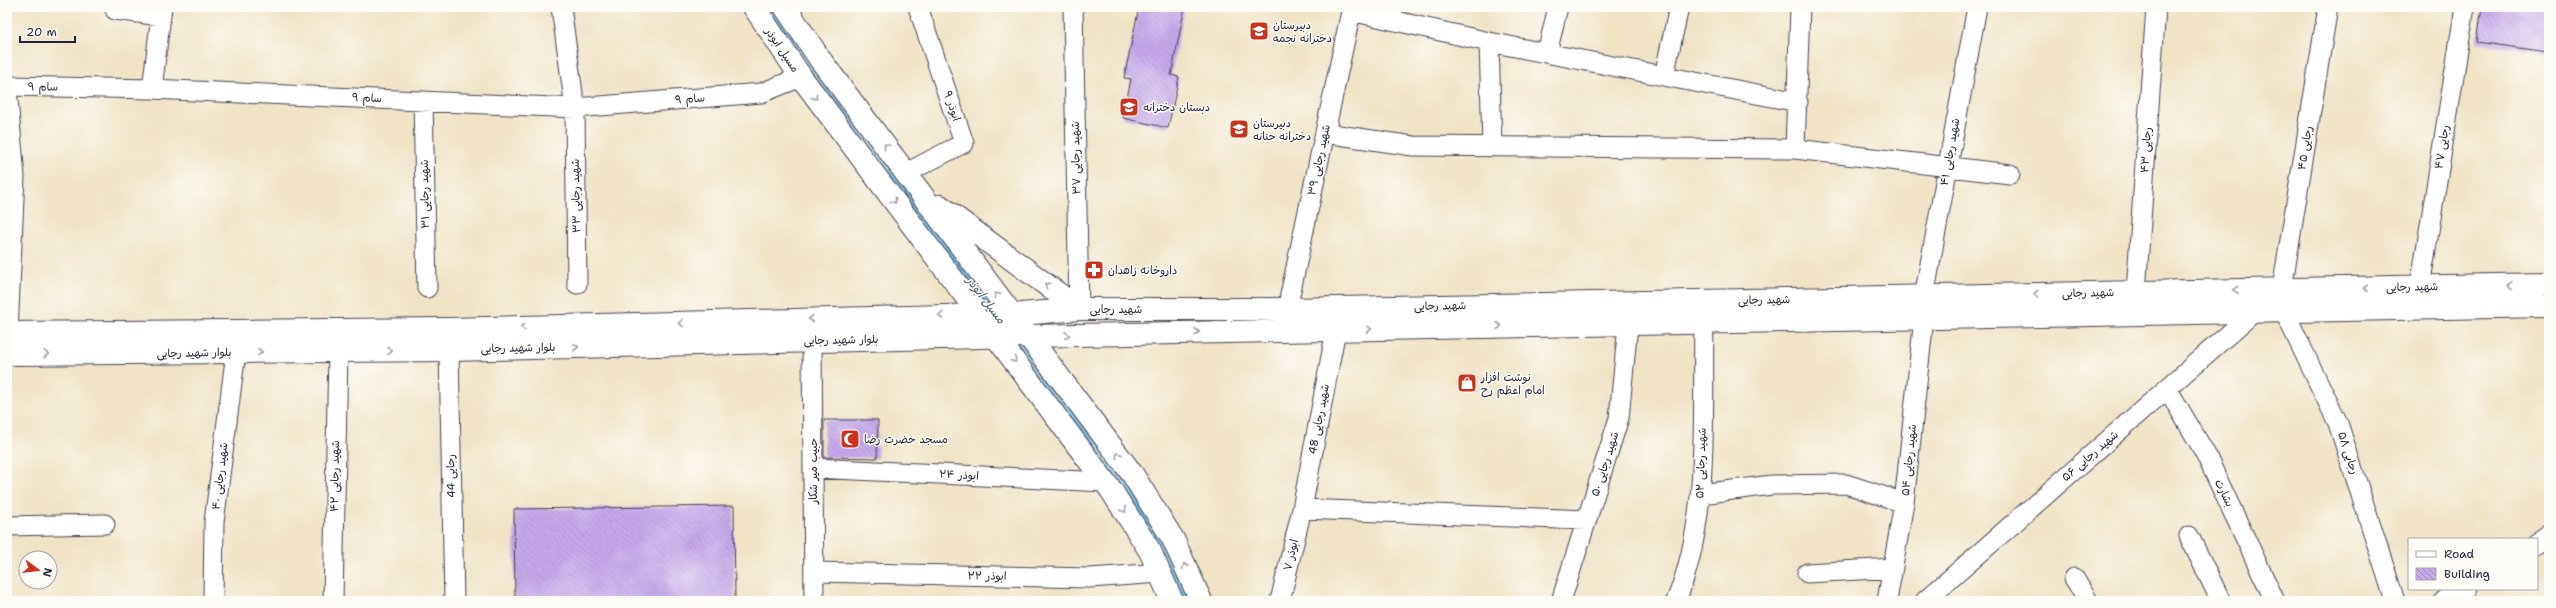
<svg xmlns="http://www.w3.org/2000/svg" width="2556" height="608" viewBox="0 0 2556 608" font-family="'Shantell Sans','Playpen Sans Arabic',sans-serif">
<style>
.lines{fill:none;stroke-linecap:round;stroke-linejoin:round}
.canal{stroke:#6bbbe6;stroke-width:19}
.building{fill:url(#building-back-hatch)}
.minor-casing{stroke:#413f50;stroke-width:21}
.tertiary-casing{stroke:#413f50;stroke-width:24}
.secondary-casing{stroke:#413f50;stroke-width:24}
.minor{stroke:#fff;stroke-width:19}
.tertiary{stroke:#fff;stroke-width:22}
.secondary{stroke:#fff;stroke-width:22}
.oneway{stroke:#9c9ca7}
.labels{text-anchor:middle;dominant-baseline:central;stroke-width:3;stroke-linejoin:round;paint-order:stroke}
.poi-label{font-size:11px;fill:#22223b;stroke:#fdfcf7;text-anchor:start}
.street-label{font-size:11px;fill:#22223b;stroke:#fdfcf7}
.water-label{font-size:12px;font-style:italic;fill:#3c5877;stroke:#fdfcf7}
</style>
<defs>
<pattern id="building-back-hatch" width="6" height="6" patternUnits="userSpaceOnUse"><rect width="6" height="6" fill="#c6a9eb"/><path d="M-1 5l2 2M0 0l6 6M5-1l2 2" fill="none" stroke="#a089c0"/></pattern>
</defs>
<rect width="100%" height="100%" fill="#fdfcf7"/>
<filter id="ink" filterUnits="userSpaceOnUse"><feTurbulence type="fractalNoise" baseFrequency=".025" numOctaves="2"/><feDisplacementMap in="SourceGraphic" scale="8" xChannelSelector="R" yChannelSelector="G"/><feConvolveMatrix kernelMatrix="1 2 1 2 8 2 1 2 1" color-interpolation-filters="sRGB"/></filter>
<filter id="wash" filterUnits="userSpaceOnUse"><feTurbulence type="fractalNoise" baseFrequency=".012" numOctaves="4" result="noise"/><feDisplacementMap in="SourceGraphic" scale="16" xChannelSelector="R" yChannelSelector="G"/><feGaussianBlur stdDeviation="0.9" result="paint"/><feColorMatrix in="noise" values="0 0 0 0 0 0 0 0 0 0 0 0 0 0 0 0 0 1.4 0 .05"/><feComposite in="paint" operator="in"/></filter>
<g filter="url(#wash)">
<rect width="100%" height="100%" fill="#f0e3c6"/>
<g class="lines">
<path class="canal" d="M772 7 850 122 989 303 1126 489 1163 549 1187 601"/>
</g>
<g id="blocks">
<path class="building" d="M1139 7H1185L1171 75 1179 77 1168 128 1123 118 1131 79 1124 78Z
M2482 7H2549L2548 52 2477 42Z
M824 420H878L877 458 824 457Z
M734 506 735 601H515L514 509Z"/>
</g>
</g>
<g filter="url(#ink)">
<use href="#blocks" fill-opacity="0" stroke="#413f50" stroke-width="1"/>
<g class="lines">
<g class="minor-casing">
<path id="minor" d="M561 7 575 108 577 284
M1073 7 1079 309
M115 10 161 16
M1351 11 1489 42 1798 102
M1489 42 1492 146
M1547 53 1558 7
M1664 76 1679 7
M7 86 152 89 575 108 761 93 801 77
M7 89 15 176 8 333
M152 89 162 7
M423 101 427 288
M1325 133 1413 146 1795 149 2010 174
M1795 149 1800 7
M906 173 964 143 918 7
M2420 287 2465 7
M2282 289 2328 7
M2136 292 2156 7
M1924 297 1977 7
M1287 309 1352 7
M2284 311 2338 423 2395 601
M812 341 814 601
M449 350 454 601
M2167 388 2205 453 2275 601
M813 468 1105 482
M1701 494 1772 485 1846 484 1904 503
M1302 509 1587 520
M7 526 105 524
M2189 536 2221 601
M814 572 1090 578 1160 573
M1807 573 1893 568
M2074 578 2088 601
M213 601 214 522 236 352
M333 601 338 351
M1280 601 1302 509 1336 330
M1561 601 1619 418 1628 324
M1676 601C1711 516 1702 412 1704 322
M1887 601 1904 503 1924 318
M1925 601 2254 312"/>
</g>
<g class="tertiary-casing">
<path id="tertiary" d="M754 7 801 77 1111 490 1150 551 1172 601
M785 7 822 62 1133 475 1173 539 1201 601
M940 206 1079 309
M2537 544 2549 536
M2446 601 2465 589"/>
</g>
<g class="secondary-casing">
<path id="secondary" d="M7 333 449 329 1021 314 1079 309H1287L2549 284
M7 354 449 350 1028 336 2549 306"/>
</g>
<use href="#minor" class="minor"/>
<use href="#tertiary" class="tertiary"/>
<use href="#secondary" class="secondary"/>
</g>
<defs><path id="oneway-chevron" d="M-2-3.5L2.5 0L-2 3.5" fill="none" stroke-width="1.6" stroke-linecap="round" stroke-linejoin="round"/></defs>
<g class="oneway">
<use href="#oneway-chevron" transform="translate(815 97) rotate(53)"/>
<use href="#oneway-chevron" transform="translate(886 146) rotate(-127)"/>
<use href="#oneway-chevron" transform="translate(894 201) rotate(53)"/>
<use href="#oneway-chevron" transform="translate(1047 285) rotate(-144)"/>
<use href="#oneway-chevron" transform="translate(2510 285) rotate(179)"/>
<use href="#oneway-chevron" transform="translate(2366 288) rotate(179)"/>
<use href="#oneway-chevron" transform="translate(2236 290) rotate(179)"/>
<use href="#oneway-chevron" transform="translate(2036 294) rotate(179)"/>
<use href="#oneway-chevron" transform="translate(997 295) rotate(-127)"/>
<use href="#oneway-chevron" transform="translate(941 316) rotate(179)"/>
<use href="#oneway-chevron" transform="translate(811 319) rotate(178)"/>
<use href="#oneway-chevron" transform="translate(681 323) rotate(178)"/>
<use href="#oneway-chevron" transform="translate(1499 326) rotate(-1)"/>
<use href="#oneway-chevron" transform="translate(523 327) rotate(179)"/>
<use href="#oneway-chevron" transform="translate(1369 329) rotate(-1)"/>
<use href="#oneway-chevron" transform="translate(1197 332) rotate(-1)"/>
<use href="#oneway-chevron" transform="translate(1067 335) rotate(-1)"/>
<use href="#oneway-chevron" transform="translate(576 347) rotate(-1)"/>
<use href="#oneway-chevron" transform="translate(390 351) rotate(-1)"/>
<use href="#oneway-chevron" transform="translate(260 352) rotate(-1)"/>
<use href="#oneway-chevron" transform="translate(46 354) rotate(-1)"/>
<use href="#oneway-chevron" transform="translate(1014 360) rotate(53)"/>
<use href="#oneway-chevron" transform="translate(1118 455) rotate(-127)"/>
<use href="#oneway-chevron" transform="translate(1124 510) rotate(58)"/>
<use href="#oneway-chevron" transform="translate(1185 566) rotate(-115)"/>
</g>
</g>
<defs>
<g id="school-square" transform="scale(1)"><rect x="-9" y="-9" width="18" height="18" rx="4" fill="#c8321e" stroke="#fdfcf7"/><path d="M0-5L7-2L0 1L-7-2ZM-4 1L0 2.5L4 1V4Q0 6-4 4Z" fill="#fff"/></g>
<g id="pharmacy-square" transform="scale(1)"><rect x="-9" y="-9" width="18" height="18" rx="4" fill="#c8321e" stroke="#fdfcf7"/><path d="M-2-6h4v4h4v4h-4v4h-4v-4h-4v-4h4Z" fill="#fff"/></g>
<g id="shop-square" transform="scale(1)"><rect x="-9" y="-9" width="18" height="18" rx="4" fill="#c8321e" stroke="#fdfcf7"/><path d="M-5-2.5h2.3a2.7 3.5 0 0 1 5.4 0H5L5.5 6h-11ZM-1.5-2.5h3a1.5 2.3 0 0 0-3 0Z" fill="#fff"/></g>
<g id="mosque-square" transform="scale(1)"><rect x="-9" y="-9" width="18" height="18" rx="4" fill="#c8321e" stroke="#fdfcf7"/><path d="M3.5-4.9A6 6 0 1 0 3.5 4.9A5 5 0 1 1 3.5-4.9Z" fill="#fff"/></g>
</defs>
<g fill-rule="evenodd">
<use href="#school-square" x="1259" y="31"/>
<use href="#school-square" x="1129" y="107"/>
<use href="#school-square" x="1239" y="129"/>
<use href="#pharmacy-square" x="1094" y="270"/>
<use href="#shop-square" x="1467" y="383"/>
<use href="#mosque-square" x="850" y="439"/>
</g>
<g class="labels">
<g class="poi-label">
<text x="1273" y="25">دبیرستان<tspan x="1273" dy="13">دخترانه نجمه</tspan></text>
<text x="1143" y="107">دبستان دخترانه</text>
<text x="1253" y="123">دبیرستان<tspan x="1253" dy="13">دخترانه حنانه</tspan></text>
<text x="1108" y="270">داروخانه زاهدان</text>
<text x="1481" y="377">نوشت افزار<tspan x="1481" dy="13">امام اعظم رح</tspan></text>
<text x="864" y="439">مسجد حضرت رضا</text>
</g>
<g class="street-label">
<text transform="translate(782 50) rotate(56)">مسیل ابوذر</text>
<text transform="translate(43 87) rotate(1)">سام ۹</text>
<text transform="translate(367 98) rotate(3)">سام ۹</text>
<text transform="translate(690 99) rotate(-4)">سام ۹</text>
<text transform="translate(952 106) rotate(71)">ابوذر ۹</text>
<text transform="translate(2442 147) rotate(-81)">رجایی ۴۷</text>
<text transform="translate(2305 148) rotate(-81)">رجایی ۴۵</text>
<text transform="translate(2146 150) rotate(-86)">رجایی ۴۳</text>
<text transform="translate(1950 152) rotate(-80)">شهید رجایی ۴۱</text>
<text transform="translate(1076 158) rotate(-91)">شهید رجایی ۳۷</text>
<text transform="translate(1319 160) rotate(-78)">شهید رجایی ۳۹</text>
<text transform="translate(425 194) rotate(-91)">شهید رجایی ۳۱</text>
<text transform="translate(576 196) rotate(-91)">شهید رجایی ۳۳</text>
<text transform="translate(2412 287) rotate(-1)">شهید رجایی</text>
<text transform="translate(2088 293) rotate(-1)">شهید رجایی</text>
<text transform="translate(1764 300) rotate(-1)">شهید رجایی</text>
<text transform="translate(1440 306) rotate(-1)">شهید رجایی</text>
<text x="1116" y="309">شهید رجایی</text>
<text transform="translate(841 340) rotate(-1)">بلوار شهید رجایی</text>
<text transform="translate(518 348) rotate(-1)">بلوار شهید رجایی</text>
<text transform="translate(194 353) rotate(-1)">بلوار شهید رجایی</text>
<text transform="translate(1319 419) rotate(-79)">شهید رجایی 48</text>
<text transform="translate(2348 453) rotate(72)">رجایی ۵۸</text>
<text transform="translate(2090 456) rotate(-41)">شهید رجایی ۵۶</text>
<text transform="translate(1909 460) rotate(-84)">شهید رجایی ۵۴</text>
<text transform="translate(1701 463) rotate(-88)">شهید رجایی ۵۲</text>
<text transform="translate(1605 464) rotate(-72)">شهید رجایی ۵۰</text>
<text transform="translate(813 471) rotate(-90)">حبیب میر شکار</text>
<text transform="translate(959 475) rotate(3)">ابوذر ۲۴</text>
<text transform="translate(220 476) rotate(-83)">شهید رجایی ۴۰</text>
<text transform="translate(335 476) rotate(-89)">شهید رجایی ۴۲</text>
<text transform="translate(451 476) rotate(-91)">رجایی 44</text>
<text transform="translate(2224 493) rotate(64)">بشارت</text>
<text transform="translate(1291 555) rotate(-77)">ابوذر ۷</text>
<text transform="translate(987 576) rotate(1)">ابوذر ۲۲</text>
</g>
<g class="water-label">
<text transform="translate(986 300) rotate(53)">مسیل ابوذر</text>
</g>
</g>
<rect width="2556" height="608" fill="none" stroke="#fdfcf7" stroke-width="24"/>
<rect x="2408" y="538" width="130" height="52" fill="#fdfcf7" stroke="#a5a5ac"/>
<rect x="2416" y="551" width="20" height="6" fill="#ffffff" stroke="#a5a5ac"/>
<text x="2444" y="558" font-size="12" fill="#22223b">Road</text>
<rect x="2416" y="568" width="20" height="12" fill="url(#building-back-hatch)" stroke="#a5a5ac"/>
<text x="2444" y="578" font-size="12" fill="#22223b">Building</text>
<g transform="translate(38 570) rotate(105)"><circle r="19" fill="#fdfcf7" stroke="#a5a5ac"/>
<path d="M0-3L7 15L0 10L-7 15Z" fill="#c8321e"/>
<text y="-6" font-size="11" font-weight="bold" text-anchor="middle" fill="#22223b">N</text>
</g>
<path d="M20 36v6h55v-6" fill="none" stroke="#22223b" stroke-width="2"/>
<text x="26" y="36" font-size="12" fill="#22223b" stroke="#fdfcf7" stroke-width="3" paint-order="stroke">20 m</text>
</svg>
